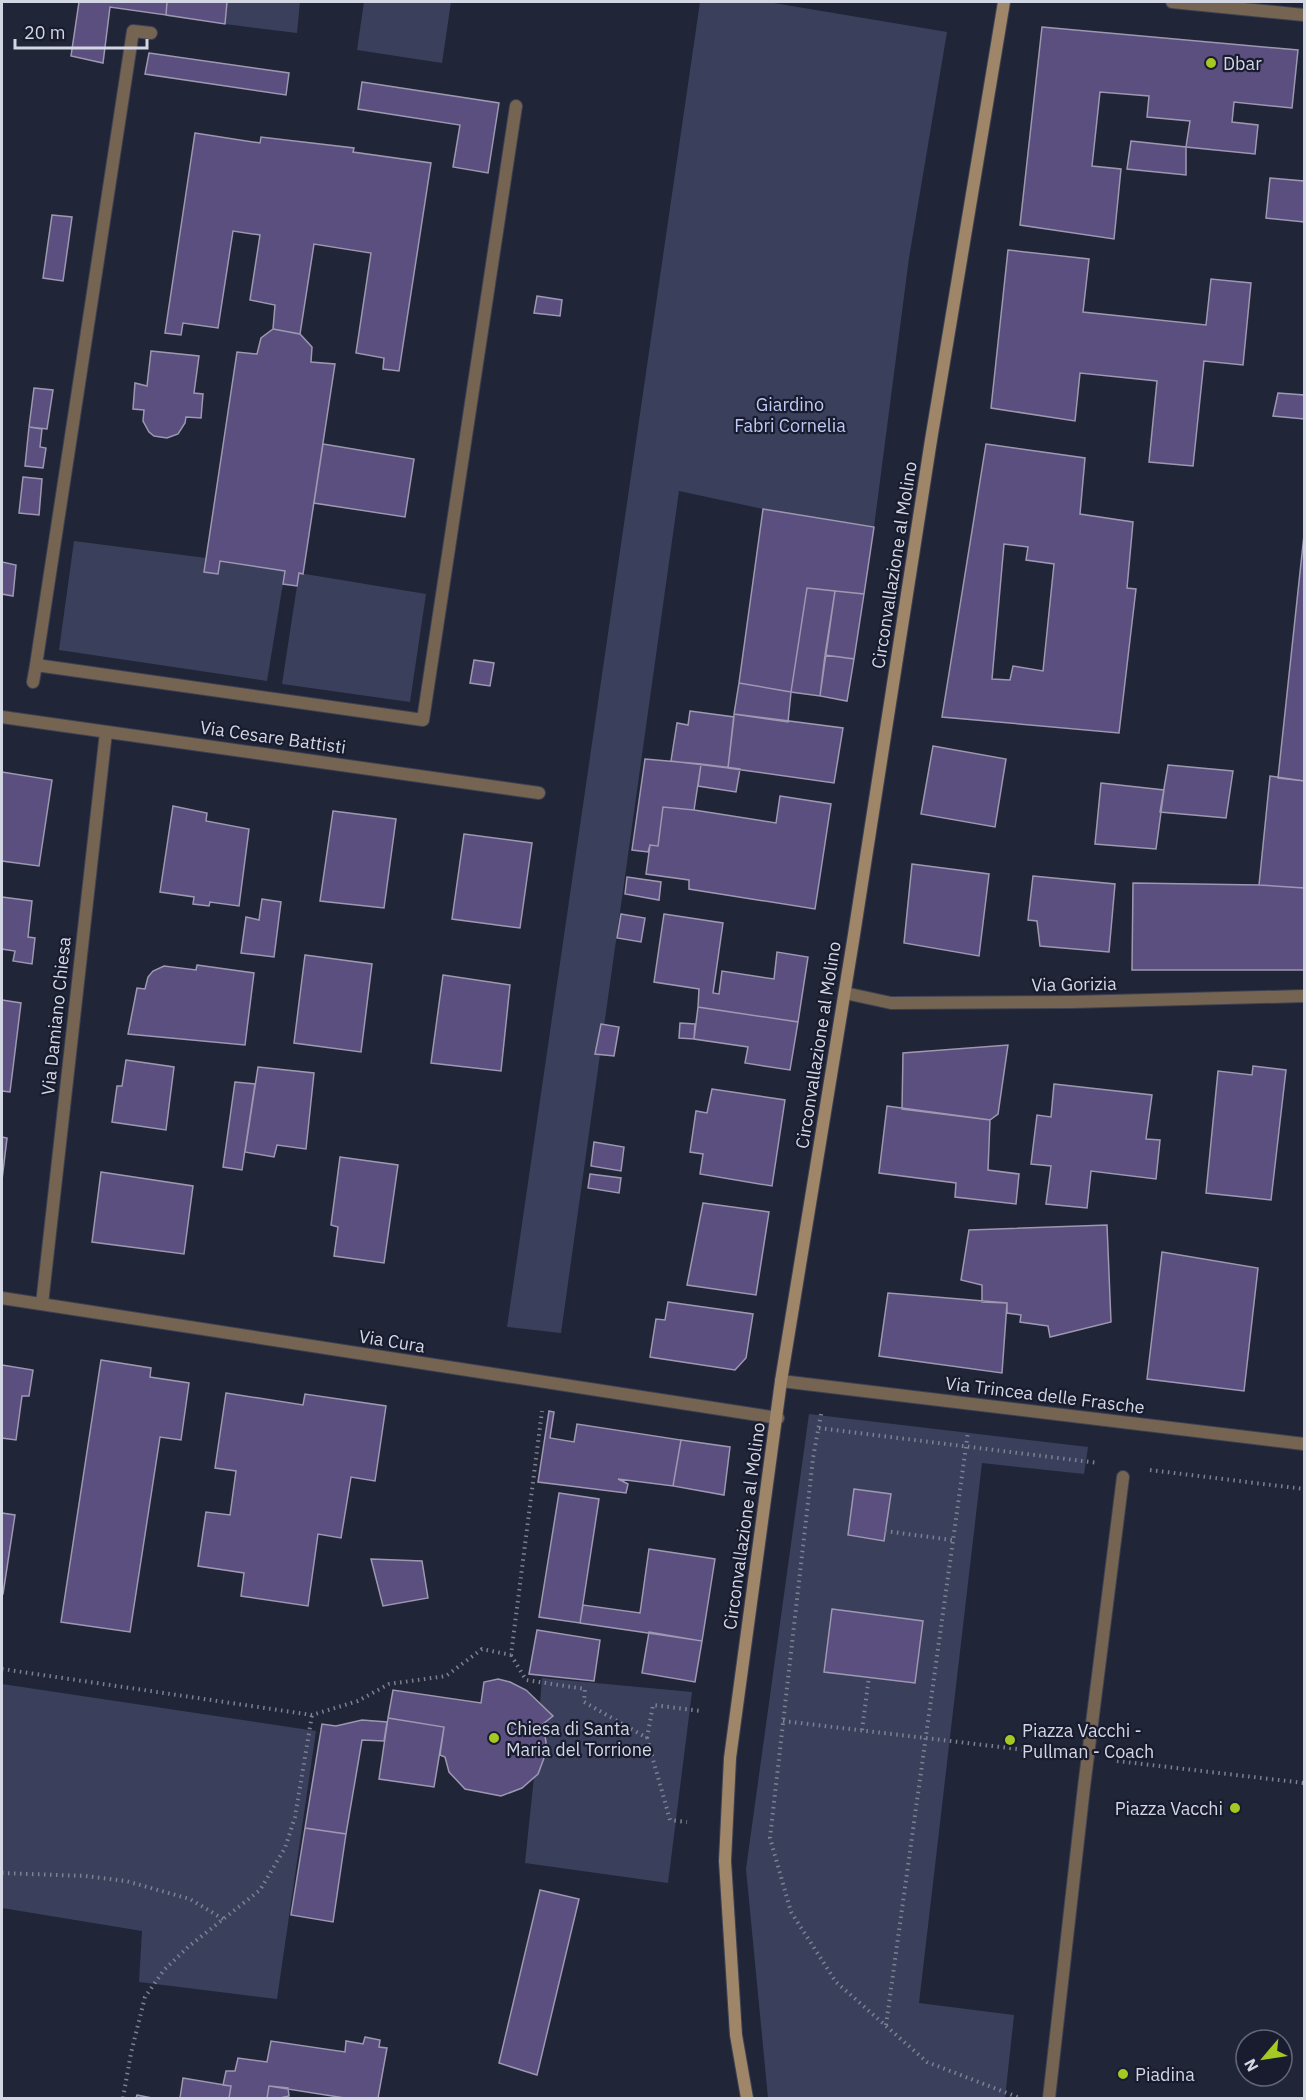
<svg xmlns="http://www.w3.org/2000/svg" width="1306" height="2100" viewBox="0 0 1306 2100" font-family="'IBM Plex Sans',sans-serif">
<style>
.green{fill:#3a405c}
.building{fill:#5a4f7e;stroke:#9d98b1;stroke-width:1.5;fill-rule:evenodd}
.lines{fill:none;stroke-linecap:round;stroke-linejoin:round}
.lane-casing{stroke:#3d4153;stroke-width:14}
.street-casing{stroke:#3d4153;stroke-width:14}
.secondary-casing{stroke:#3d4153;stroke-width:14}
.path{stroke:#7e8191;stroke-width:4;stroke-dasharray:1.5 4.5;stroke-linecap:butt}
.lane{stroke:#746451;stroke-width:12}
.street{stroke:#746451;stroke-width:12}
.secondary{stroke:#9f8669;stroke-width:12}
.poi-dot{fill:#a5c823;stroke:#181c2e;stroke-width:2}
.labels{text-anchor:middle;dominant-baseline:central;stroke-width:4.5;stroke-linejoin:round;paint-order:stroke}
.poi-label{font-size:18px;fill:#d3d6e3;stroke:#181c2e;text-anchor:start}
.park-label{font-size:18px;fill:#c0cbf7;stroke:#181c2e}
.street-label{font-size:18px;fill:#d3d6e3;stroke:#181c2e}
</style>
<rect width="100%" height="100%" fill="#212538"/>
<path class="green" d="M227 2H300L297 33 225 24Z
M364 2H451L442 63 357 50Z
M700 2H768L947 32 909 258 874 527 763 509 679 491 561 1333 507 1327Z
M74 541 206 558 204 572 218 573 220 561 285 571 267 681 59 650Z
M299 573 426 594 410 702 282 684Z
M809 1414 1088 1447 1084 1474 982 1463 919 2003 1014 2015 1005 2098H768L746 1869Z
M542 1678 692 1692 668 1883 525 1863 534 1777 544 1758 546 1742 540 1704Z
M2 1684 316 1731 277 1999 139 1982 142 1931 2 1908Z"/>
<path class="building" d="M79 2H167L166 15 110 7 103 63 71 56Z
M167 2H227L225 24 166 15Z
M1042 27 1298 50 1292 108 1234 102 1232 122 1258 125 1255 154 1186 147 1190 121 1147 117 1149 96 1100 92 1092 166 1121 169 1114 239 1020 225Z
M149 53 289 73 286 95 145 74Z
M362 82 499 103 488 173 453 167 460 125 358 109Z
M195 133 260 143 261 137 354 148 353 152 431 163 399 371 383 369 384 358 356 353 371 253 314 244 300 334 273 329 275 305 250 300 260 235 233 231 218 328 183 323 181 335 165 333Z
M1131 141 1186 147V175L1127 169Z
M1270 178 1304 181V222L1266 218Z
M52 215 72 217 63 281 43 278Z
M1008 250 1089 259 1083 312 1206 325 1211 279 1251 283 1243 365 1204 361 1193 466 1149 462 1157 381 1080 373 1075 421 991 408Z
M537 296 562 300 560 316 534 313Z
M273 329 300 334 312 347 311 362 335 364 303 574 299 573 297 586 283 584 285 571 220 561 218 574 204 572 237 352 257 354 261 338Z
M151 351 199 356 194 393 203 394 201 418 186 417 185 423 178 434 167 438 154 436 149 432 143 421 144 410 133 409 135 383 147 386Z
M34 388 53 390 47 429 29 427Z
M1278 393 1304 395V419L1273 416Z
M29 427 42 429 40 447 46 448 43 468 25 466Z
M323 444 414 459 405 517 314 503Z
M986 444 1085 458 1080 514 1133 522 1127 588 1136 589 1119 733 942 717ZM1004 544 1028 547 1026 560 1054 564 1043 671 1013 666 1010 680 992 679Z
M23 477 42 479 39 515 19 513Z
M763 509 874 527 864 594 807 588 791 692 739 683Z
M1304 535V781L1278 778Z
M2 541V562L16 565 13 596 2 594Z
M807 588 835 591 820 696 791 692Z
M835 591 864 594 854 659 825 655Z
M825 655 854 659 847 701 820 696Z
M474 660 494 663 490 686 470 683Z
M739 683 791 692 788 722 734 714Z
M690 711 734 717 728 768 671 761 677 723 688 725Z
M734 714 843 728 834 783 728 768Z
M933 746 1006 759 995 827 921 814Z
M645 759 701 764 694 810 663 807 658 846 650 845 648 852 632 850Z
M701 764 740 769 736 792 698 786Z
M1168 765 1233 771 1226 818 1160 812Z
M2 772 52 780 39 866 2 861Z
M1270 776 1304 781V888L1259 885Z
M1101 783 1164 790 1156 849 1095 844Z
M780 796 831 804 815 909 689 889V880L646 874 650 845 658 846 663 807 694 810 776 823Z
M173 806 207 813 206 821 249 829 239 906 210 902 209 906 193 904 194 897 160 892Z
M333 811 396 819 384 908 320 901Z
M464 834 532 843 520 928 452 919Z
M912 864 989 874 979 956 904 943Z
M1033 876 1115 884 1109 952 1040 946 1037 921 1028 920Z
M627 877 661 882 659 900 625 894Z
M1133 883 1259 885 1304 888V970H1132Z
M2 897 32 901 28 937 35 938 32 964 13 961 15 951 2 949Z
M262 899 281 902 274 957 241 953 246 917 259 920Z
M621 914 645 918 641 942 617 938Z
M664 914 723 923 713 993 719 994 722 971 774 979 777 952 808 957 798 1022 698 1007 699 989 654 982Z
M305 955 372 964 361 1052 294 1043Z
M197 965 254 973 245 1045 128 1034 137 988 145 989 148 977 153 971 164 966 196 970Z
M443 975 510 985 501 1071 431 1063Z
M2 1000 21 1003 10 1092 2 1091Z
M698 1007 798 1022 790 1070 745 1063 748 1047 694 1039Z
M680 1023 695 1024 694 1039 679 1038Z
M601 1024 619 1027 614 1056 595 1054Z
M1008 1045 998 1114 990 1120 902 1109 903 1053Z
M126 1060 174 1067 166 1130 112 1122 117 1086H122Z
M1253 1066 1286 1070 1271 1200 1206 1193 1218 1071 1252 1075Z
M258 1067 314 1073 306 1149 277 1145 274 1157 245 1152Z
M235 1082 255 1084 242 1170 223 1167Z
M1054 1084 1152 1095 1146 1139 1160 1140 1156 1179 1091 1171 1087 1208 1046 1204 1051 1166 1031 1164 1037 1115 1051 1117Z
M712 1089 785 1100 772 1186 700 1174 703 1154 690 1152 696 1111 707 1113Z
M887 1106 990 1120 988 1170 1019 1174 1016 1204 955 1197 956 1183 879 1173Z
M2 1137 7 1138 2 1180Z
M594 1142 624 1147 621 1171 591 1166Z
M340 1157 398 1165 384 1263 334 1256 338 1227 331 1225Z
M101 1172 193 1186 184 1254 92 1242Z
M590 1174 621 1178 619 1193 588 1188Z
M703 1203 769 1212 756 1295 687 1285Z
M1107 1225 1111 1322 1050 1337 1048 1326 1020 1322 1021 1315 1007 1313V1303L982 1302V1285L961 1280 969 1230Z
M1162 1252 1258 1268 1244 1391 1147 1379Z
M888 1293 1007 1303 1002 1373 879 1356Z
M668 1302 753 1314 746 1358 735 1370 650 1357 656 1319 665 1320Z
M101 1360 151 1368 150 1377 189 1383 181 1440 160 1437 130 1632 61 1622Z
M2 1365 33 1370 29 1396H22L16 1440 2 1438Z
M226 1393 303 1405 305 1394 386 1406 375 1481 351 1477 341 1538 318 1534 308 1606 241 1596 244 1573 198 1566 206 1512 230 1515 236 1471 215 1468Z
M549 1411 554 1412 550 1438 574 1442 577 1424 681 1440 673 1486 618 1479 628 1484 626 1493 538 1482Z
M681 1440 730 1447 724 1495 673 1486Z
M854 1489 891 1494 884 1541 848 1535Z
M559 1493 599 1499 580 1623 539 1617Z
M2 1513 15 1515 3 1594H2Z
M649 1549 715 1559 702 1641 580 1623 583 1605 640 1613Z
M371 1559 422 1561 428 1598 383 1606Z
M832 1609 923 1621 915 1683 824 1672Z
M537 1630 600 1640 594 1681 529 1674Z
M649 1632 702 1641 695 1682 642 1673Z
M498 1679 510 1682 526 1690 553 1716 543 1724 546 1742 544 1758 538 1774 522 1788 501 1796 465 1789 449 1772 445 1757 440 1755 444 1727 388 1718 393 1690 481 1703 484 1682Z
M388 1718 444 1727 434 1787 379 1779Z
M362 1720 387 1722 384 1741 362 1740 346 1834 305 1828 322 1724 336 1726Z
M305 1828 346 1834 333 1922 291 1915Z
M540 1890 579 1899 537 2075 499 2063Z
M365 2037 380 2040 379 2047 387 2048 378 2098H345L269 2086 267 2098H229L231 2086 223 2085 226 2071H235L238 2058 267 2062 271 2041 345 2052 346 2041 363 2044Z
M183 2078 231 2086 229 2098H180Z
M269 2086 288 2088 289 2096 280 2098H267Z
M137 2095 152 2098H136Z"/>
<g class="lines">
<g class="lane-casing">
<path id="lane" d="M151 33 133 31 36 665 423 720 516 106
M33 682 36 665
M1049 2098 1084 1787 1123 1477"/>
</g>
<g class="street-casing">
<path id="street" d="M1172 2 1304 15
M2 717 539 793
M845 993 891 1003 1072 1002 1304 996
M2 1298 778 1418
M42 1304 106 732
M781 1381 1304 1444"/>
</g>
<g class="secondary-casing">
<path id="secondary" d="M747 2098 736 2035 725 1861 730 1758 781 1381 853 941 931 440 1004 2"/>
</g>
<path class="path" d="M821 1414 813 1458 770 1838 791 1912 836 1982 927 2062 1020 2098
M819 1428 1098 1463
M1150 1470 1304 1489
M885 1531 952 1540
M511 1655 526 1680 585 1689 584 1702 647 1738 670 1820 687 1822
M2 1669 312 1715 358 1701 389 1684 446 1676 482 1649 511 1655 542 1411
M783 1721 1059 1754
M862 1730 869 1677
M647 1738 653 1705 701 1711
M1117 1761 1304 1783
M2 1873 85 1876 126 1881 190 1899 223 1919
M886 2025 968 1432
M123 2098 131 2053 145 1997 164 1970 188 1947 260 1890 285 1848 295 1817 312 1715"/>
<use href="#lane" class="lane"/>
<use href="#street" class="street"/>
<use href="#secondary" class="secondary"/>
</g>
<g class="poi-dot">
<circle cx="1211" cy="63" r="6"/>
<circle cx="494" cy="1738" r="6"/>
<circle cx="1010" cy="1740" r="6"/>
<circle cx="1235" cy="1808" r="6"/>
<circle cx="1123" cy="2074" r="6"/>
</g>
<g class="labels">
<g class="poi-label">
<text x="1223" y="63">Dbar</text>
<text x="506" y="1728">Chiesa di Santa<tspan x="506" dy="21">Maria del Torrione</tspan></text>
<text x="1022" y="1730">Piazza Vacchi -<tspan x="1022" dy="21">Pullman - Coach</tspan></text>
<text x="1223" y="1808" text-anchor="end">Piazza Vacchi</text>
<text x="1135" y="2074">Piadina</text>
</g>
<g class="park-label">
<text x="790" y="404">Giardino<tspan x="790" dy="21">Fabri Cornelia</tspan></text>
</g>
<g class="street-label">
<text transform="translate(894 565) rotate(-81)">Circonvallazione al Molino</text>
<text transform="translate(273 737) rotate(8)">Via Cesare Battisti</text>
<text transform="translate(1074 984) rotate(-1)">Via Gorizia</text>
<text transform="translate(56 1016) rotate(-84)">Via Damiano Chiesa</text>
<text transform="translate(818 1045) rotate(-81)">Circonvallazione al Molino</text>
<text transform="translate(392 1341) rotate(9)">Via Cura</text>
<text transform="translate(1045 1395) rotate(7)">Via Trincea delle Frasche</text>
<text transform="translate(744 1526) rotate(-82)">Circonvallazione al Molino</text>
</g>
</g>
<rect width="1306" height="2100" fill="none" stroke="#d3d6e3" stroke-width="6"/>
<g transform="translate(1264 2058) rotate(241)"><circle r="28" fill="#181c2e" stroke="#636676" stroke-width="1.5"/>
<path d="M0-4.5L10 22L0 15L-10 22Z" fill="#a5c823"/>
<text y="-9" font-size="16" font-weight="bold" text-anchor="middle" fill="#d3d6e3">N</text>
</g>
<path d="M15 39v9h132v-9" fill="none" stroke="#d3d6e3" stroke-width="3"/>
<text x="24" y="39" font-size="18" fill="#d3d6e3" stroke="#181c2e" stroke-width="4.5" paint-order="stroke">20 m</text>
</svg>
